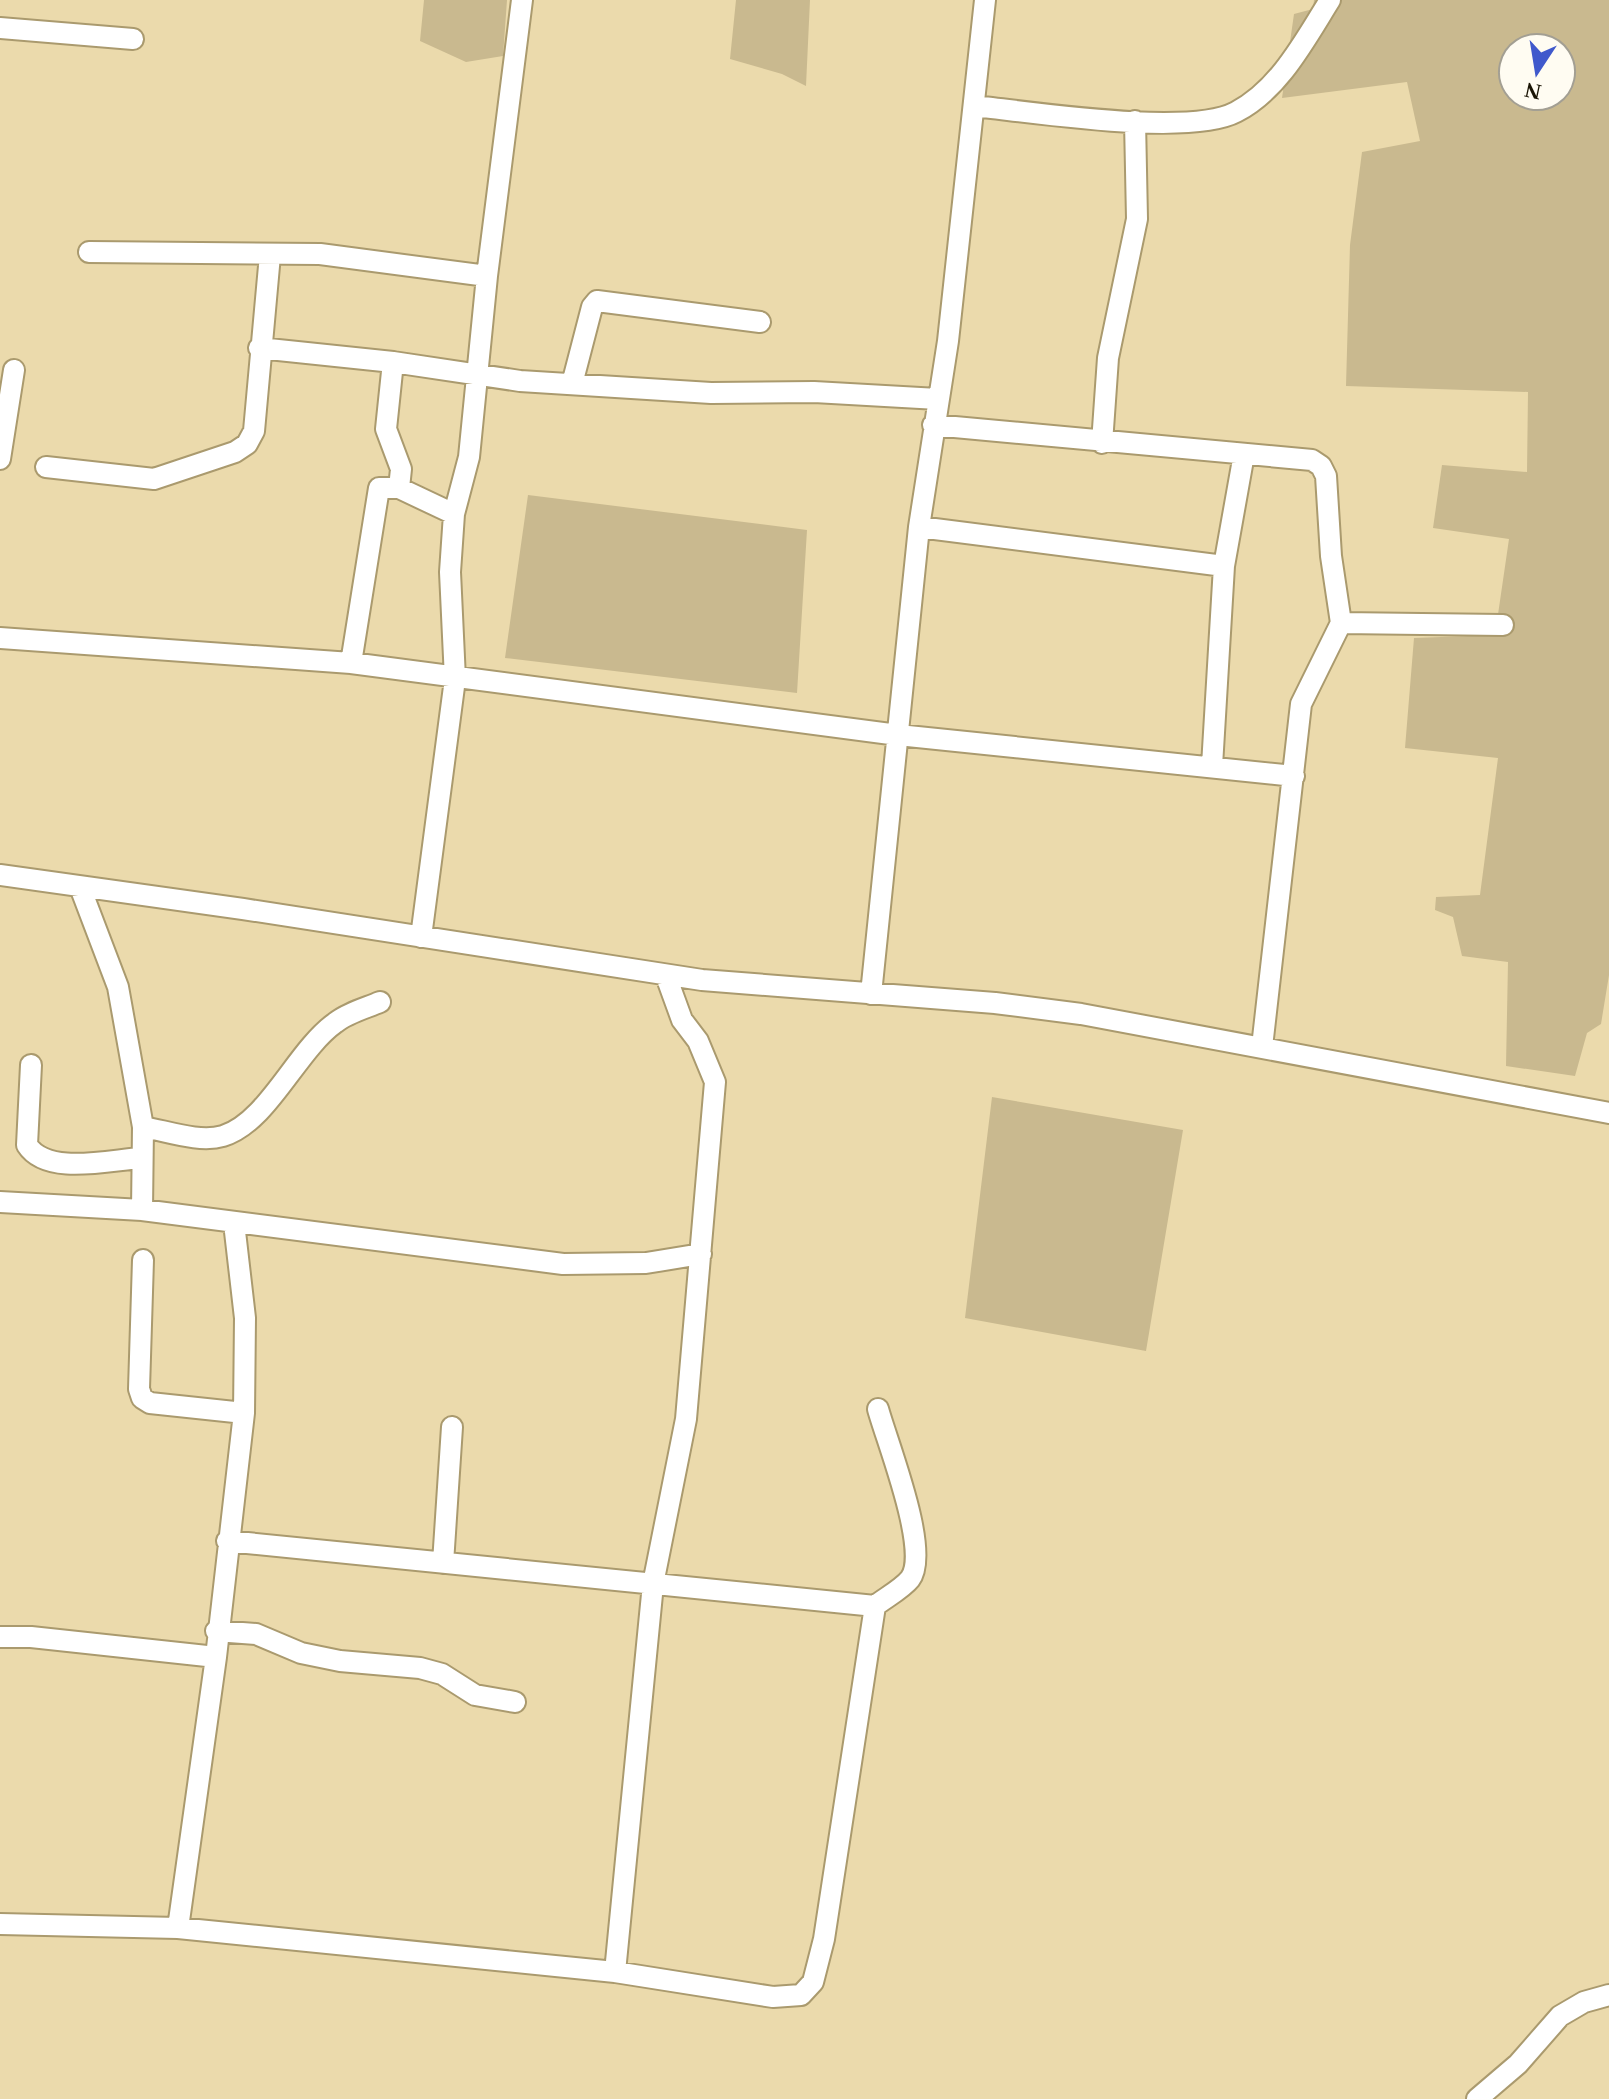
<svg xmlns="http://www.w3.org/2000/svg" width="1609" height="2099" viewBox="0 0 1609 2099" font-family="Georgia,serif">
<style>
.green{fill:#c9b98f;fill-rule:evenodd}
.lines{fill:none;stroke-linecap:round;stroke-linejoin:round}
.minor-casing{stroke:#aa9a6e;stroke-width:24}
.minor{stroke:#fff;stroke-width:20}
</style>
<rect width="100%" height="100%" fill="#ebdaac"/>
<path class="green" d="M424 0H507L503 56 466 62 420 41Z
M736 0H810L806 86 782 74 730 59Z
M1314 0H1609V975L1601 1024 1587 1033 1575 1076 1506 1066 1508 962 1462 956 1453 917 1435 910 1436 897 1480 895 1498 758 1405 748 1414 638 1495 635 1509 539 1433 528 1442 465 1527 472 1528 392 1346 386 1350 245 1362 152 1420 141 1407 82 1282 98 1294 14 1313 9ZM1513 48H1561V96H1513Z
M528 495 807 530 797 693 505 658Z
M992 1097 1183 1130 1146 1351 965 1318Z"/>
<g class="lines">
<g class="minor-casing">
<path id="minor" d="M0 28 133 39
M974 106C1032 112 1189 137 1236 112 1279 90 1305 40 1330 0
M89 252 320 254 487 276
M259 348 393 362 520 381 711 393 814 392 938 399
M393 362 386 429 401 469 399 488
M572 384 592 307 597 301 760 322
M933 425 1312 460 1321 466 1326 476 1331 556 1341 623 1503 625
M1102 443 1108 358 1137 219 1135 121
M0 459 14 370
M46 467 154 479 235 452 247 444 254 431 270 255
M919 527 1224 566
M0 638 351 663 898 735 1294 776
M351 663 379 488H399L454 514
M1212 766 1224 566 1244 454
M0 875 243 909 702 980 995 1003 1081 1014 1609 1113
M80 887 118 987 143 1127 142 1210
M421 937 455 679 450 572 454 514 469 457 487 276 522 0
M871 994 919 527 948 341 985 0
M1262 1047 1301 704 1341 623
M31 1065 27 1145C47 1176 109 1160 141 1158
M143 1127C167 1131 199 1143 223 1136 268 1122 296 1051 335 1023 347 1013 366 1008 380 1002
M0 1202 142 1210 563 1264 646 1263 701 1254
M143 1260 139 1389 142 1398 150 1403 244 1413
M227 1541 875 1606C885 1598 902 1589 910 1579 931 1552 887 1442 878 1409
M443 1563 452 1427
M216 1631 256 1634 301 1653 340 1661 420 1668 442 1674 475 1695 515 1702
M0 1637H31L216 1657
M0 1924 178 1928 615 1972 773 1997 801 1995 813 1982 824 1939 875 1606
M178 1928 216 1657 244 1413 245 1318 234 1223
M615 1972 653 1584 686 1419 715 1082 698 1041 682 1020 666 976
M1477 2099 1518 2064 1560 2016 1584 2002 1609 1995"/>
</g>
<use href="#minor" class="minor"/>
</g>
<g transform="translate(1537 72) rotate(192)"><circle r="38" fill="#fffcf2" stroke="#a39f93" stroke-width="2"/>
<path d="M0-6L14 30L0 20L-14 30Z" fill="#4059cc"/>
<text y="-12" font-size="22" font-weight="bold" text-anchor="middle" fill="#1a1404">N</text>
</g>
</svg>
